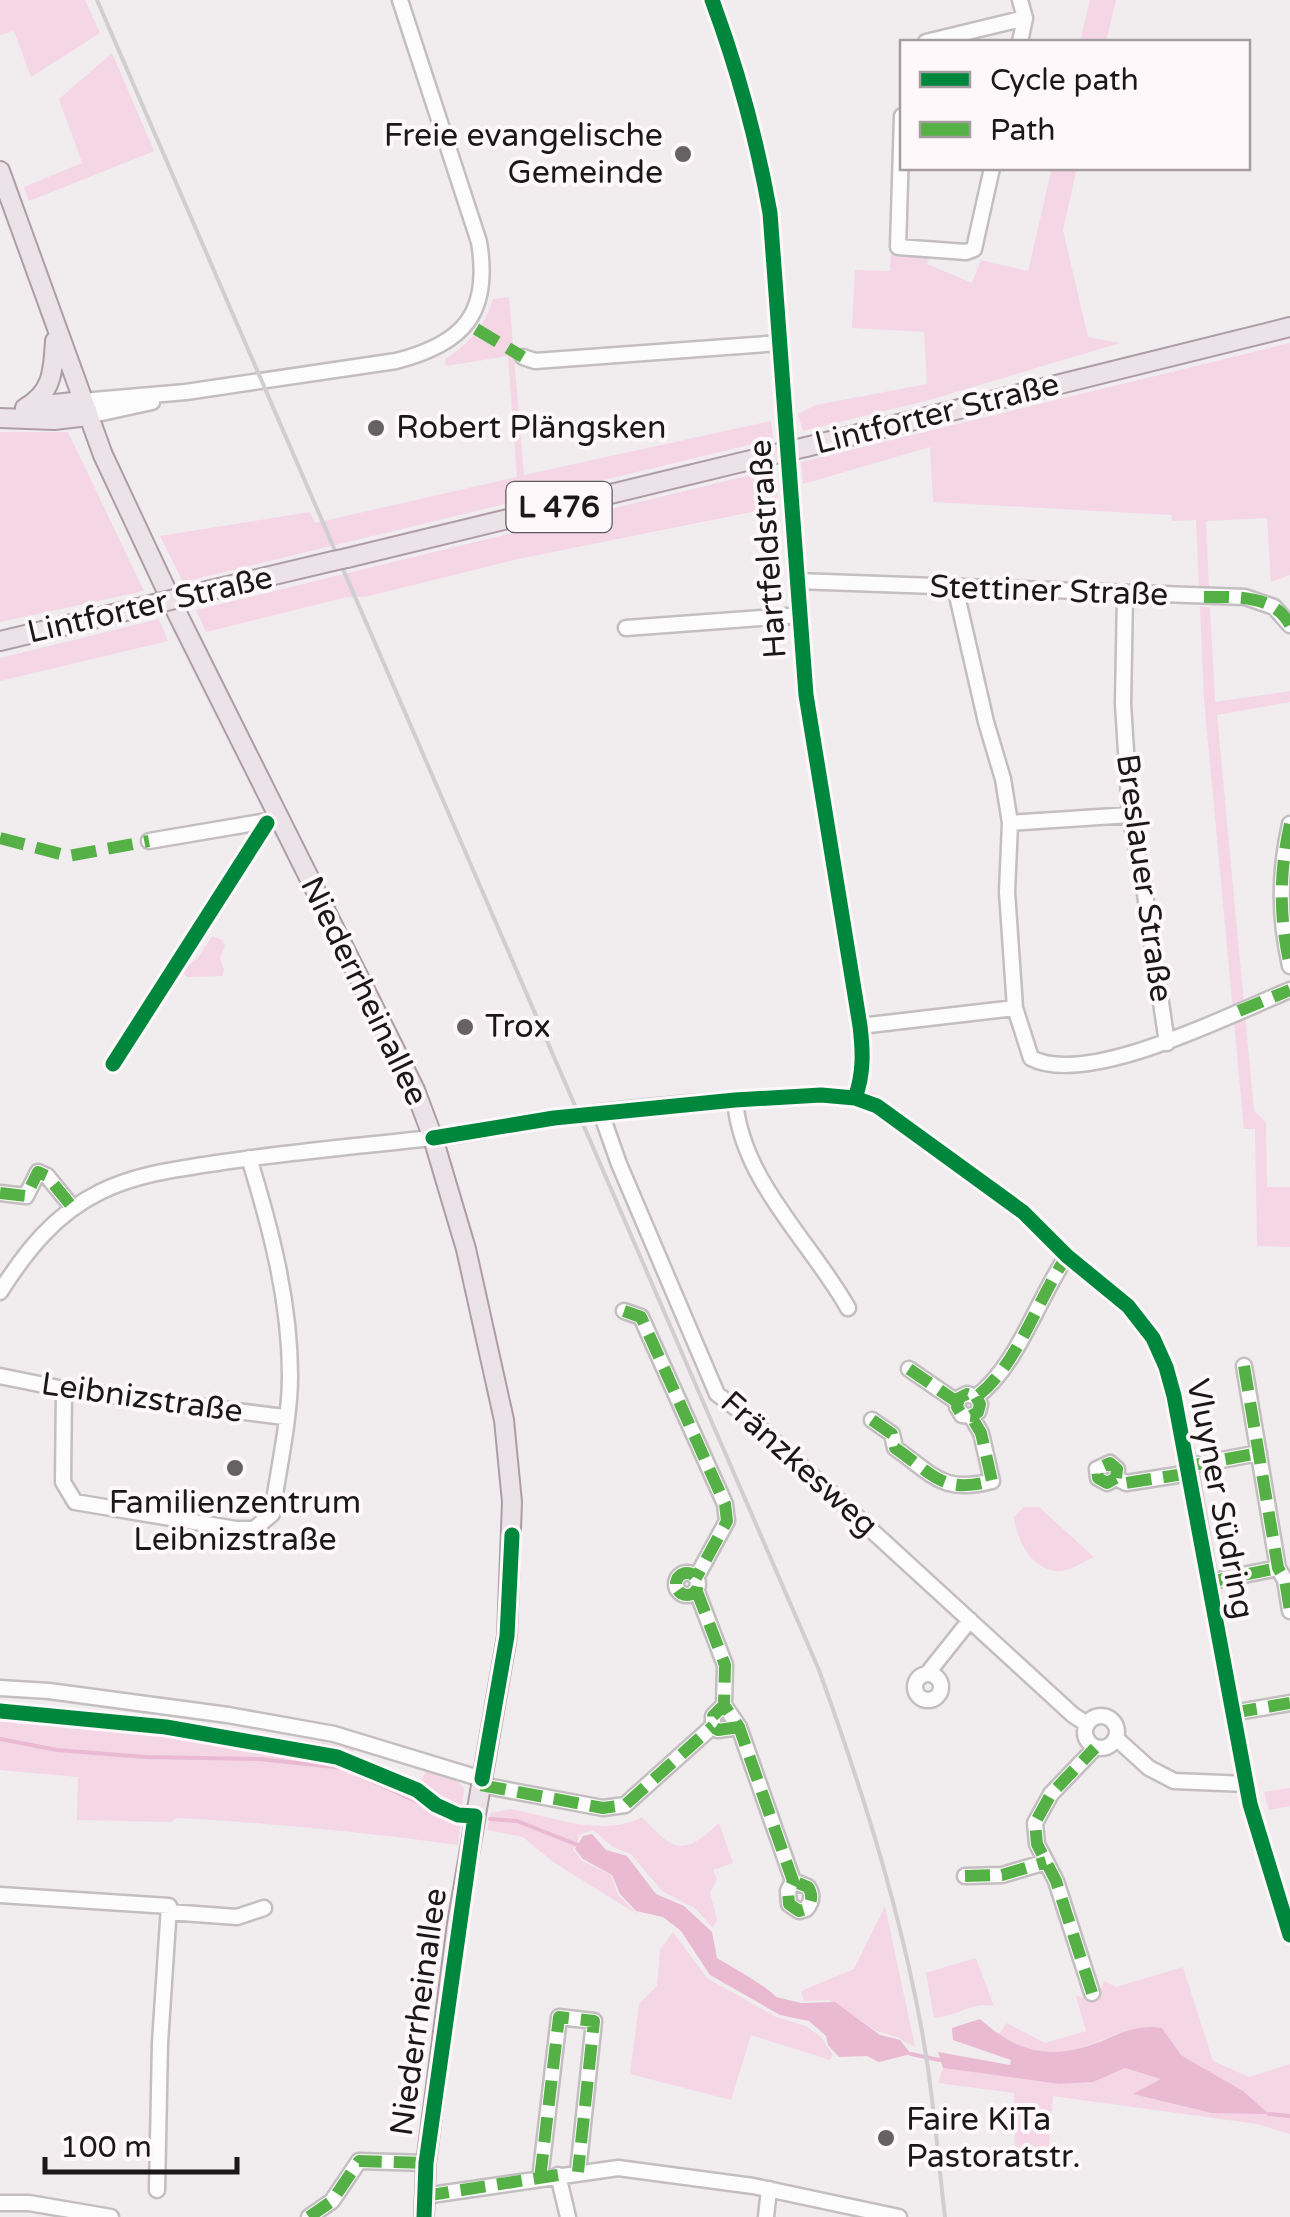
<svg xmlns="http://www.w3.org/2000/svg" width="1290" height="2217" viewBox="0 0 1290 2217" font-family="'Varela Round',sans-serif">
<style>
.green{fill:#f5d6e5}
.water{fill:#e9bad1}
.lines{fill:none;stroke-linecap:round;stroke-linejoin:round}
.stream{stroke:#e9bad1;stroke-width:4}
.minor-casing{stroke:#c3bfc1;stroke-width:19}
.major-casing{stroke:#af9da6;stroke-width:22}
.minor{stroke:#fdfcfc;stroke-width:14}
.major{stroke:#ece3e8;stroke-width:18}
.rail{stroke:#d0cecf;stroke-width:4}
.major-bridge-casing{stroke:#af9da6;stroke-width:22;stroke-linecap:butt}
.major-bridge{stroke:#ece3e8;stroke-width:18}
.quiet{stroke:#55b145;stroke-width:12;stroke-dasharray:25 12;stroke-linecap:butt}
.cycleway-casing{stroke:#fff8fb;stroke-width:21}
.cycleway{stroke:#00873e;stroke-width:15}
.poi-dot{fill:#666264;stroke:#fff8fb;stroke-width:4}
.labels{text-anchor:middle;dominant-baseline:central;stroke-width:8;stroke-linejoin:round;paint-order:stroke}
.shield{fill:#fff8fb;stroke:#5f5b5d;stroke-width:2.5}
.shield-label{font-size:30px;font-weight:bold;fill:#1b1819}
.poi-label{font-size:32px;fill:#1b1819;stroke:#fff8fb;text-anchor:start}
.street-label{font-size:32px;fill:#1b1819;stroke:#fff8fb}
</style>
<rect width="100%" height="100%" fill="#f1ecee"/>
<path class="green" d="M0 0H85L100 33 31 77 14 31 0 35Z
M1090 0H1116L1106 42H1080Z
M112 53 154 151 29 201 24 187 82 163 59 99Z
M1052 168H1077L1063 230 1088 337 1120 343 929 400 803 431 798 414 816 405 927 384 924 332 852 328 855 270 890 271 891 253 930 255 927 264 972 283 981 260 1028 271Z
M509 297 524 475 771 421 773 439 183 582 160 536 310 512 315 523 517 477 508 356 446 366 445 359C469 344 485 326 493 299Z
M1290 343V575L1271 582 1267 518 1206 521 1209 588H1199L1196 520 1172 521 1171 515 933 502 930 447 803 484 801 462Z
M0 432H68L144 591 0 622Z
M775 469 778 502 771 508 518 559 365 597H347L206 632 196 610Z
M1200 606 1210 608 1215 702 1290 691V702L1217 715 1254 1111 1266 1122 1267 1187H1290V1247L1257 1246 1255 1129H1244L1204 699Z
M159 619 168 641 0 681V658Z
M212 936 222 940 225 946 220 958 224 970 222 976 187 977 182 971 198 958Z
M1024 1507H1039L1094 1557C1083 1562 1067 1573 1056 1571 1030 1568 1017 1539 1014 1517Z
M26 1704 254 1732 355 1748 353 1756 421 1780 427 1770 458 1782 464 1788 458 1845C364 1832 271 1823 177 1818L170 1822 77 1820 78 1777 0 1770V1705Z
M1290 1788V1806L1269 1810 1264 1792Z
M511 1809C552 1817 603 1838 642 1817 673 1850 682 1858 719 1823L733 1863 713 1870 717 1879 710 1893 717 1920 713 1928 696 1909 662 1891 631 1854 613 1847 593 1830 578 1835V1845L573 1849 582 1861 611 1875 618 1895 637 1914 553 1862 523 1837 487 1830 491 1813Z
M885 1906 915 2047 897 2037 877 2031 829 2000 804 2001 801 1991 854 1969Z
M673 1932 707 1978 776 2017 806 2026 821 2037 833 2055 830 2060 751 2035 731 2100 630 2074 639 2004 657 1986 660 1950Z
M976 1958 994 2006C972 2001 956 2017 934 2018L926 1973Z
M1183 1967 1213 2061 1249 2077 1290 2064V2134L1257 2124 1053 2096 1048 2155 1015 2153 1014 2093 938 2083 943 2068 1059 2084 1092 2082 1125 2068 1163 2079 1135 2095 1267 2113 1243 2091 1181 2055 1162 2028C1118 2020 1080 2063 1035 2052 1023 2049 1010 2040 998 2035L1007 2023 1045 2043 1086 2031 1076 1996 1091 1999 1099 1994 1104 1981 1116 1987Z"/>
<path class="water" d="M592 1834 606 1850 627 1856 656 1894 684 1906 712 1932 717 1958C730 1966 768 1987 776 1997L801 2003 835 2002 880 2035 900 2040 911 2054 879 2062 867 2056 839 2057 828 2045 826 2036 809 2021 780 2015 710 1975 681 1931 663 1917 636 1911 620 1894 612 1875 583 1859 575 1849 583 1836Z
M980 2019C1019 2054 1052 2061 1102 2041 1122 2032 1139 2024 1162 2028L1181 2055 1243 2091 1269 2114 1212 2113 1133 2094 1161 2079 1125 2068 1093 2082 1059 2084 943 2068 938 2052 1010 2065 1011 2060 953 2040 952 2028Z"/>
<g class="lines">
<path class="stream" d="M0 1739 57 1750 146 1757 260 1759 343 1768 462 1822
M490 1819 517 1821 578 1845
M911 2054 939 2060
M1269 2114 1290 2116"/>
<g class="minor-casing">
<path id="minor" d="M712 0C738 70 757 140 770 213L806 695 860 1026C863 1051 864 1073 855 1098
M926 42 1025 18
M1020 42 1025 18 1020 0
M902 116 898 247 966 252 974 249 992 168
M523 357 535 361 780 343
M82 401 186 392 396 361C463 344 491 314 479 242L400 0
M88 416 152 402
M797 581 1245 597 1274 607 1290 625
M955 587 986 722 1003 779 1010 823 1007 892 1015 1008
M1125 594 1123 704 1130 815 1144 887 1167 1043
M626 628 800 615
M1010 823 1130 815
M1290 824C1279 873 1279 917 1290 966
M149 841 279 819
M860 1026 1015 1008 1031 1058C1088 1088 1233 1013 1290 990
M735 1100C741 1180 811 1242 848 1308
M601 1113 619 1164 717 1394 749 1418 1073 1715 1087 1724
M0 1193 26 1196 38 1172 47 1176 73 1208
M0 1292C26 1251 55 1214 100 1192 136 1174 177 1169 217 1163 294 1151 372 1145 450 1136 480 1133 509 1124 539 1120 613 1110 690 1102 765 1098 800 1097 836 1091 870 1102L1023 1212 1067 1256 1128 1306 1153 1338 1166 1367 1189 1466 1250 1804 1290 1935
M624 1311 641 1317 725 1504 727 1521 696 1578
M1244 1366 1278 1568 1285 1580 1290 1611
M909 1369 957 1402
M0 1376 64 1389 284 1417
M64 1389 63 1482 75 1502 236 1529H254L272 1514C278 1471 290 1419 290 1376 290 1302 271 1229 249 1158
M976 1397 980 1404 978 1412 971 1416 962 1415 957 1407 959 1398 967 1394 976 1397C1017 1367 1038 1298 1067 1256
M872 1420 892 1434 895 1448C934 1475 942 1494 992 1481L981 1433 971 1416
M1189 1466 1259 1453
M1116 1478 1117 1469 1110 1463 1097 1469 1098 1478 1107 1483 1116 1478 1126 1483 1190 1473
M676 1584a11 11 0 1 1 22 0a11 11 0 1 1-22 0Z
M1209 1582 1278 1568
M696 1589 725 1665 724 1705
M915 1687a13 13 0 1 1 26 0a13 13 0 1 1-26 0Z
M927 1674 970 1620
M0 1688 49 1691 228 1715 334 1734 482 1779
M1232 1713 1290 1703
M1085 1732a16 16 0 1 1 32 0a16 16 0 1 1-32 0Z
M739 1727 718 1730 713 1726V1716L724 1705 739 1727 793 1881 788 1891 789 1904 799 1911 806 1909C812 1902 813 1895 808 1887L793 1881
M1117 1739 1149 1768 1174 1781 1247 1784
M481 1785 603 1808 625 1805 713 1726
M965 1876 1002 1875 1046 1862
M0 1895 169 1906 160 2043 157 2190
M168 1912 237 1917 264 1908
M1092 1993 1056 1881 1037 1844 1035 1823 1051 1794 1095 1748
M558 2175 568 2217
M540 2179 559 2017 594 2021 578 2172
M424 2196 618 2168 753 2186 899 2217
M0 2203H29L111 2217
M309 2217 332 2201 359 2161 426 2163
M766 2217 769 2189"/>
</g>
<g class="major-casing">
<path id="major" d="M0 171 103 455 178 615 415 1090 433 1138 466 1249 504 1420 512 1502 507 1636 457 1924 426 2163 424 2217
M28 407 82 401
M25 408C53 392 53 371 55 341
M0 418 54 420 88 416
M806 447 1290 327
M347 558 771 455
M211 590 333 561
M0 641 130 610"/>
</g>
<use href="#minor" class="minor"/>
<use href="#major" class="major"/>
<path class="rail" d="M97 0 819 1670C863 1792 902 1915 924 2043 934 2101 938 2159 945 2217"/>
<g class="major-bridge-casing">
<path id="major-bridge" d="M771 455 806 447
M333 561 347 558
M130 610 211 590"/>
</g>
<use href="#major-bridge" class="major-bridge"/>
<path class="quiet" d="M476 329 523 357
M1204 597C1234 597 1274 594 1290 625
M1290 824C1279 873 1279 917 1290 966
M0 838 68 856 149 841
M1239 1011 1290 990
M0 1193 26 1196 38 1172 47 1176 73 1208
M624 1311 641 1317 725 1504 727 1521 696 1578
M1244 1366 1278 1568 1285 1580 1290 1611
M909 1369 957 1402
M976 1397 980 1404 978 1412 971 1416 962 1415 957 1407 959 1398 967 1394 976 1397C1017 1367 1038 1298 1067 1256
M872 1420 892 1434 895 1448C934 1475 942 1494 992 1481L981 1433 971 1416
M1189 1466 1259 1453
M1116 1478 1117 1469 1110 1463 1097 1469 1098 1478 1107 1483 1116 1478 1126 1483 1190 1473
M676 1584a11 11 0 1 1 22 0a11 11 0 1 1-22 0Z
M1209 1582 1278 1568
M696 1589 725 1665 724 1705
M1232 1713 1290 1703
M739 1727 718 1730 713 1726V1716L724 1705 739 1727 793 1881 788 1891 789 1904 799 1911 806 1909C812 1902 813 1895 808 1887L793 1881
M481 1785 603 1808 625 1805 713 1726
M965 1876 1002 1875 1046 1862
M1092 1993 1056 1881 1037 1844 1035 1823 1051 1794 1095 1748
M540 2179 559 2017 594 2021 578 2172
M424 2196 558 2175
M309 2217 332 2201 359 2161 426 2163"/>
<g class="cycleway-casing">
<path id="cycleway" d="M712 0C738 70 757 140 770 213L806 695 860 1026C863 1051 864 1073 855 1098
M113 1064 267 823
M433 1138 554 1118 735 1100 821 1095 855 1098 877 1106 1023 1212 1067 1256 1128 1306 1153 1338 1166 1367 1174 1396 1250 1804 1290 1935
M0 1711 166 1727 337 1757 417 1790 436 1805 458 1815 475 1816 426 2163 424 2217
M482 1779 507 1636 512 1535"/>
</g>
<use href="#cycleway" class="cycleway"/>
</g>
<g class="poi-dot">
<circle cx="683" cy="154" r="10"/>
<circle cx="376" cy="428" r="10"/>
<circle cx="465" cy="1027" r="10"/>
<circle cx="235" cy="1468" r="10"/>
<circle cx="886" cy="2138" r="10"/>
</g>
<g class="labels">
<rect class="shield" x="506.5" y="482" width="105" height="50" rx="8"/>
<g class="shield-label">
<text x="559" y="507">L 476</text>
</g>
<g class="poi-label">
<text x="663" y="136" text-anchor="end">Freie evangelische<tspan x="663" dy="37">Gemeinde</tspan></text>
<text x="396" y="428">Robert Plängsken</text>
<text x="485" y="1027">Trox</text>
<text x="235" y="1503" text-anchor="middle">Familienzentrum<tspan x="235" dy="37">Leibnizstraße</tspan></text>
<text x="906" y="2120">Faire KiTa<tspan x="906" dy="37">Pastoratstr.</tspan></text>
</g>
<g class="street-label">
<text transform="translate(937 414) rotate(-14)">Lintforter Straße</text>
<text transform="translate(768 549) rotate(-94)">Hartfeldstraße</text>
<text transform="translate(1049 591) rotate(2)">Stettiner Straße</text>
<text transform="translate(150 605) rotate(-13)">Lintforter Straße</text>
<text transform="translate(1144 878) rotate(82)">Breslauer Straße</text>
<text transform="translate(364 991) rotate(64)">Niederrheinallee</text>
<text transform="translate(142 1398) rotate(8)">Leibnizstraße</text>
<text transform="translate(799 1464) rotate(42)">Fränzkesweg</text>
<text transform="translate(1220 1499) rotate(79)">Vluyner Südring</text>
<text transform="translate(419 2012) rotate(-82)">Niederrheinallee</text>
</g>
</g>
<rect x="900" y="40" width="350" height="130" fill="#fff8fb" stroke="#a49ea1" stroke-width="2.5"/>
<rect x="920" y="72" width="50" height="15" fill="#00873e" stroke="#a49ea1" stroke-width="2.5"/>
<text x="990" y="90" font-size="30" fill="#1b1819">Cycle path</text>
<rect x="920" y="122" width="50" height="15" fill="#55b145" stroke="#a49ea1" stroke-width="2.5"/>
<text x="990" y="140" font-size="30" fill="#1b1819">Path</text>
<path d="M45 2157v15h192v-15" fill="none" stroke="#1b1819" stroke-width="5"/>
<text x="60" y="2157" font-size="30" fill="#1b1819" stroke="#fff8fb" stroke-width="8" paint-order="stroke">100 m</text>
</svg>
